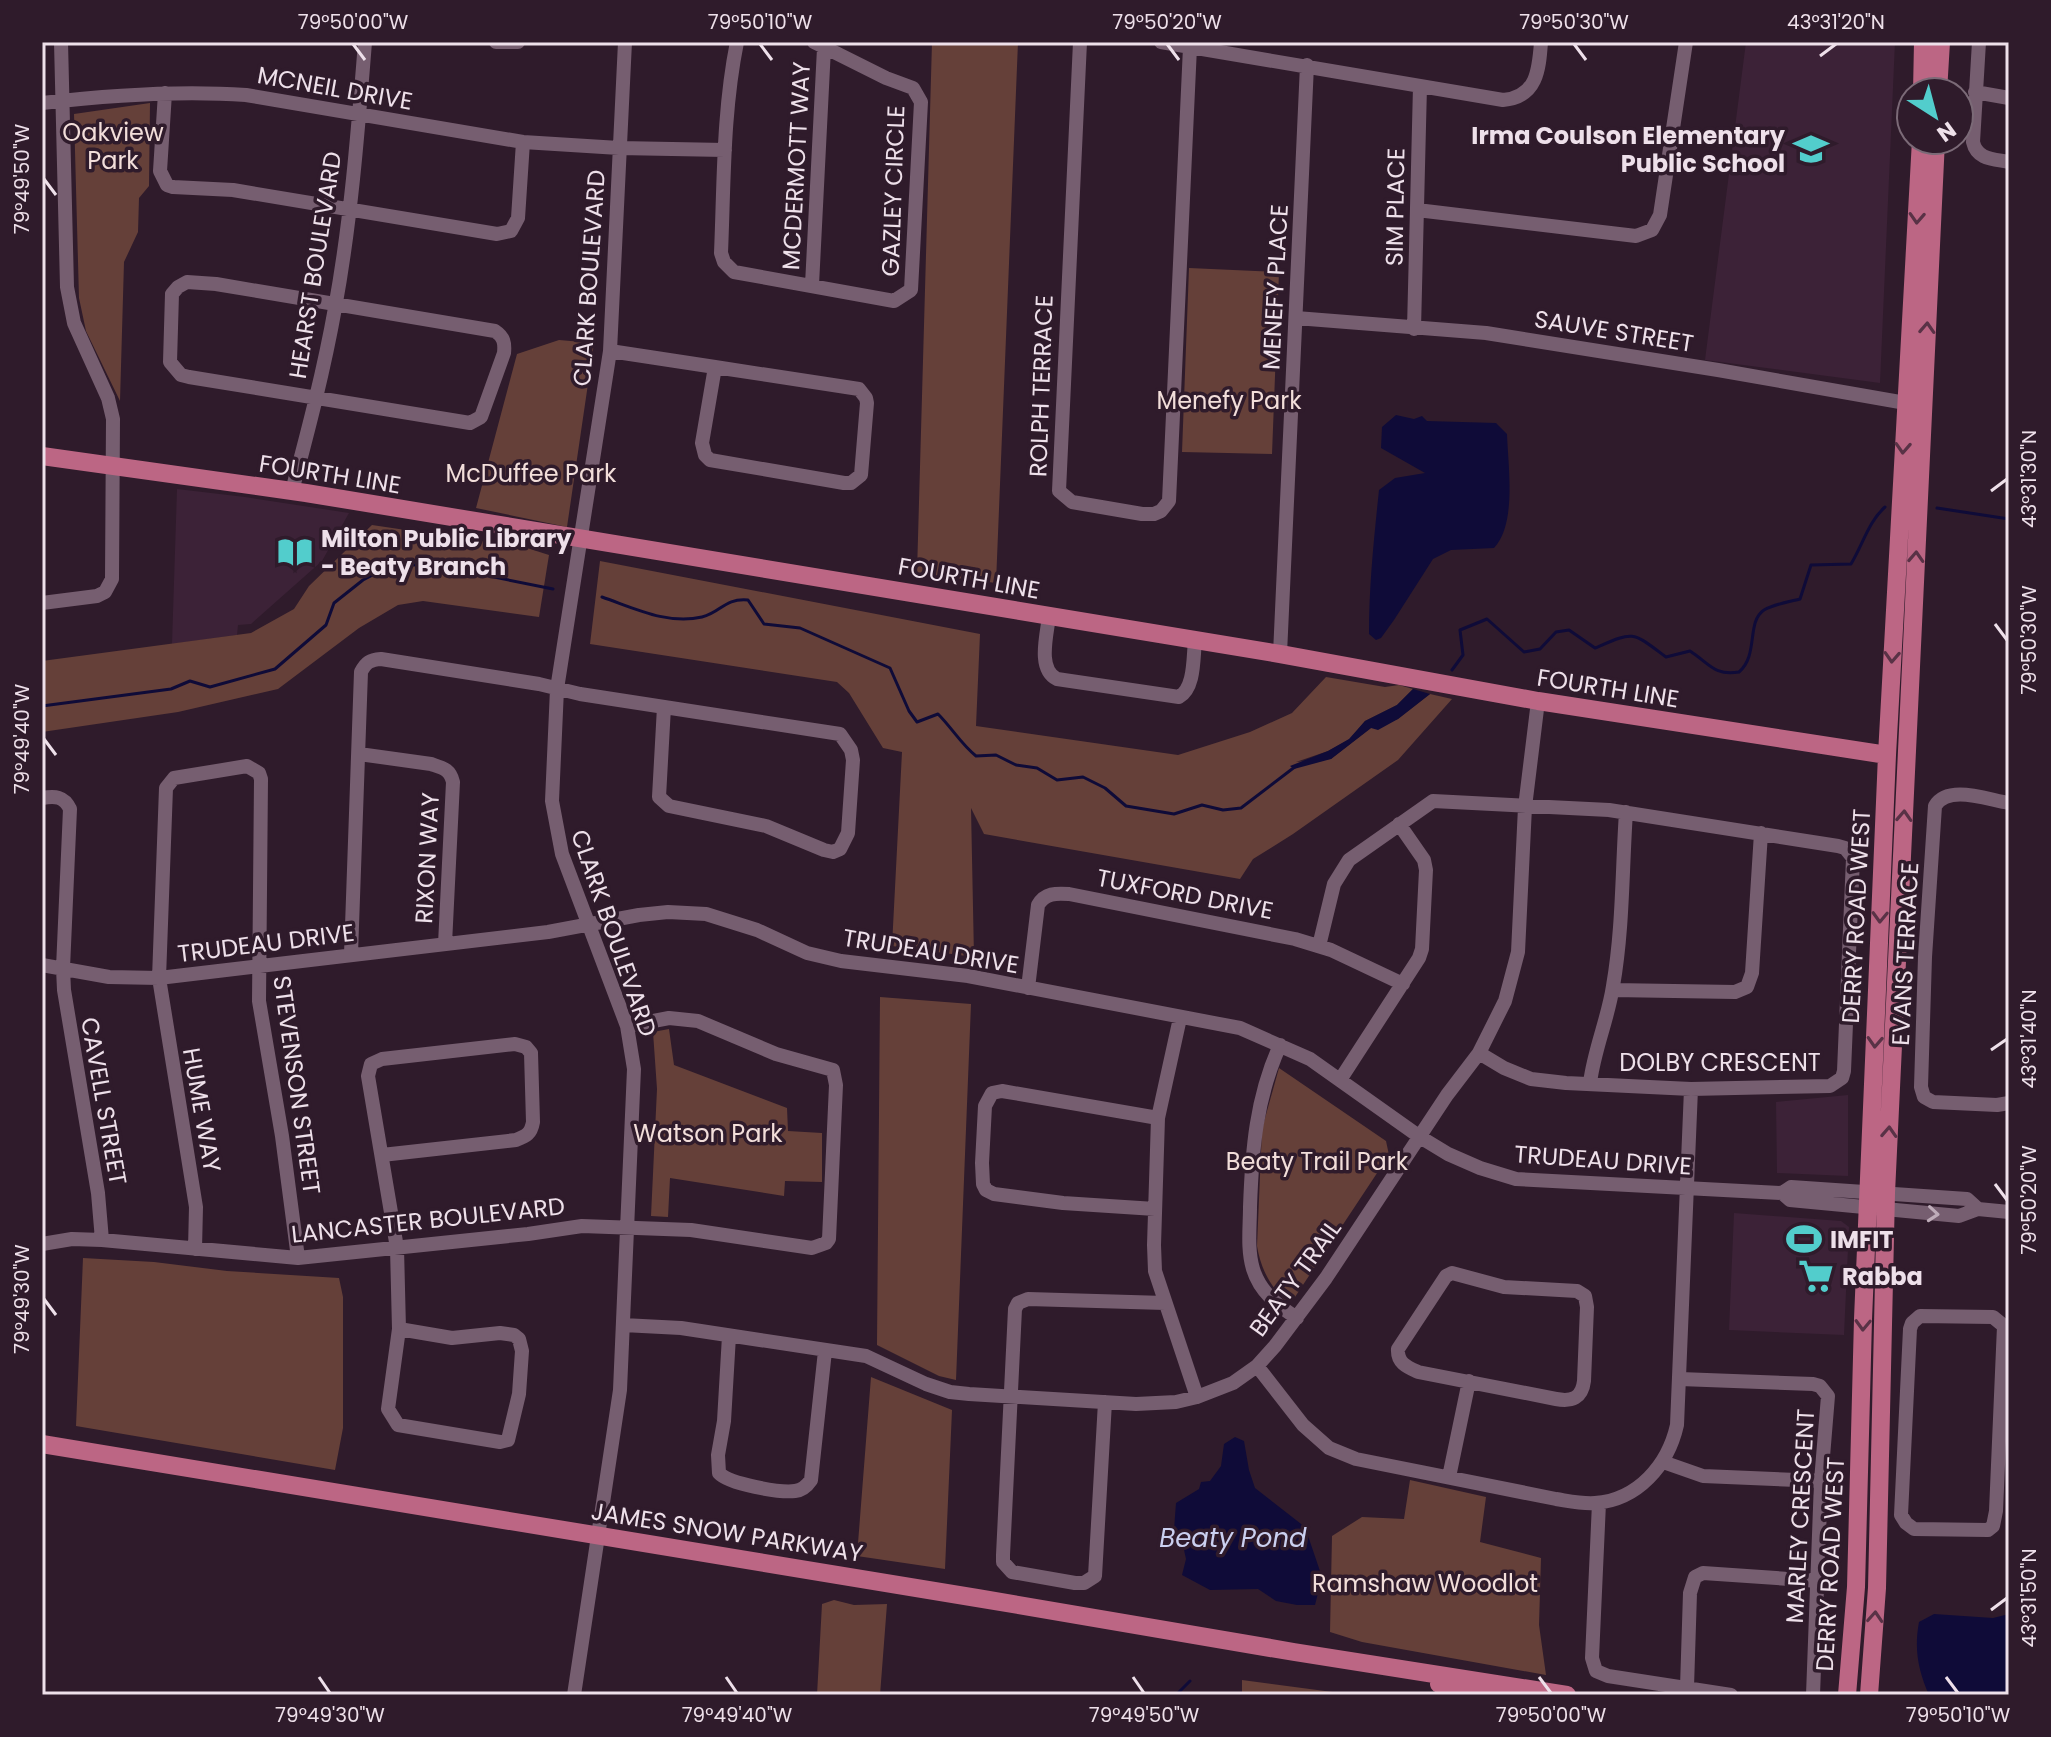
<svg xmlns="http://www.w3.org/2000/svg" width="2051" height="1737" viewBox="0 0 2051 1737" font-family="Poppins,sans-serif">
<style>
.built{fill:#3c2237}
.green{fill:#654039}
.water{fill:#0f0b38}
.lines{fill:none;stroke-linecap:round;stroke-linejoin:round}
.stream{stroke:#0f0b38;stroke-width:3}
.minor{stroke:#765e70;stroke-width:14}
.major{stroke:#bc6684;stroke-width:18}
.oneway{stroke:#593246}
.oneway2{stroke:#beacb9}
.ticks{fill:none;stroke:#eee0ea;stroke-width:3}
.labels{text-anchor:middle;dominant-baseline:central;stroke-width:7;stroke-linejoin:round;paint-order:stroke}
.street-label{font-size:24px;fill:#eee0ea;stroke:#2f1b2b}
.park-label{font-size:24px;fill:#f2deda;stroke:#2f1b2b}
.poi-label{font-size:24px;font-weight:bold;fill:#eee0ea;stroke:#2f1b2b;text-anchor:start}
.water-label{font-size:26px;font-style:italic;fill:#cbd0f0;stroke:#2f1b2b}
.neatline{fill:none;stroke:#eee0ea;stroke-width:3}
.ticks-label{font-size:20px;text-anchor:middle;fill:#eee0ea}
</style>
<rect width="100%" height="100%" fill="#2f1b2b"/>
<path class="built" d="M1746 42H1895L1880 383 1705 360Z
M177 489 245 497 349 513 322 561 251 624 238 625 237 635 172 644Z
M1848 1095V1176L1777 1173 1776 1102Z
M1734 1213 1841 1221 1849 1227 1844 1335 1729 1330Z"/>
<path class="green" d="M932 42H1018L996 583 917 573Z
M150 103 149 186 139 198 138 232 124 262 120 401 86 331 79 298 74 114Z
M1189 268 1279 272 1272 454 1182 452Z
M559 340 594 343 567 527 476 508 517 354Z
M372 525 527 548 549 555 539 617 423 601 398 605 359 628 278 689 178 712 42 732V661L251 633 294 609 309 586Z
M600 561 980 634 976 726 1178 755 1250 732 1292 713 1326 677 1385 687 1399 685 1413 689 1397 705 1365 721 1350 739 1328 751 1296 762 1331 759 1371 728 1398 719 1430 694 1452 699 1398 760 1293 834 1253 859 1240 879 984 834 971 808 974 957 892 946 902 752 883 748 849 693 837 682 590 644Z
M880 997 971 1004 956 1380 939 1376 877 1345Z
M669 1029 674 1065 787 1108 788 1131 822 1133V1182L785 1181 784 1196 670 1178 668 1217 651 1216 657 1089 653 1032Z
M1279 1068 1386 1141 1389 1155 1293 1300H1285C1269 1284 1261 1269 1257 1246L1262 1129Z
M83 1258 154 1262 227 1271 339 1278 343 1297V1428L335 1470 76 1426Z
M871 1377 952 1410 945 1569 857 1556Z
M1410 1480 1486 1497 1480 1542 1541 1558 1539 1625 1546 1675 1362 1642 1330 1632 1332 1536 1362 1517 1404 1519Z
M834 1600 854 1605 887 1604 880 1695H817L822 1604Z
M1242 1680 1355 1695H1242Z"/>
<path class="water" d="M1396 415 1414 419 1422 416 1427 421 1496 423 1507 434C1508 465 1517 524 1494 548L1451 550 1433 559 1394 620 1381 638 1376 640 1369 634C1369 585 1374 538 1379 490L1395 478 1425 473 1381 448 1382 427Z
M1413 689 1430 694 1398 719 1378 730 1371 728 1331 759 1294 769 1290 766 1328 751 1349 739 1365 721 1397 705Z
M1235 1437 1244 1441 1249 1470 1255 1488 1305 1527 1322 1577 1315 1605H1297L1276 1601 1258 1589 1210 1590 1182 1575 1186 1559 1182 1541 1174 1530 1176 1503 1199 1489 1201 1482 1210 1481 1221 1466 1224 1444Z
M1934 1614 1993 1618 2009 1614V1695H1929C1918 1670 1914 1649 1919 1622Z"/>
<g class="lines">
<path class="stream" d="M1937 508 2009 519
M602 597C634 608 667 625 702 617 722 612 724 598 748 600L764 624 800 628 890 668 909 711 917 722 938 714C952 728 961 744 976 756L996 755 1016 765 1037 768 1057 780 1083 777 1105 788 1126 806 1174 814 1202 805 1223 810 1241 808 1296 766
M1452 670 1463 655 1460 630 1487 619 1524 652 1540 649 1556 632 1569 630 1595 648C1635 631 1631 631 1666 657L1690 651C1710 664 1714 676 1739 672 1759 655 1746 622 1764 610 1774 604 1789 602 1800 599L1811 565 1851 564C1863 544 1869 521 1885 507
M42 706 171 689 190 681 210 687 275 669 326 625 334 603 363 580 394 564 439 566 553 589
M1176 1695 1190 1681"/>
<path class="minor" d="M496 42H518
M737 42C723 111 724 182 721 253L724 262 734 272 894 301 911 290 921 102 913 88 886 78 814 42
M1080 42 1059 491 1072 502 1142 514H1154L1161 511 1169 501 1190 47
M1161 42 1503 100C1537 97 1539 70 1541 42
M1979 42 1973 142C1977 160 1994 159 2009 162
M1975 92 2009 98
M165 93 160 171 167 185 173 187 233 190 497 234 511 231 518 218 523 142
M42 103C110 95 178 90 246 95L523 142 619 148 725 150
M1417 210 1636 236 1652 230 1660 215 1686 42
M187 282 216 284 495 331C504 337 505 343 504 353L481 417 470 423 189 377 181 375 170 362 172 294 178 287Z
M812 285 824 48
M1296 318 1486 333 1718 370 1917 405
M1414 329 1420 86
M610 351 715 367 702 443 705 455 710 460 844 483H851L861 475 867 403 866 398 859 389 715 367
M292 491C308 431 324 370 335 308 351 221 358 130 365 42
M42 603 97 596 105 592 112 579 113 419 108 398 74 323 67 287 61 42
M1049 616C1047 635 1037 669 1057 679L1179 697C1195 688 1193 658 1195 641
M1280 654 1307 65
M359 754 431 764C443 768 450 769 453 782L445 944
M42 798C55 796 64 796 70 809L63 968 64 990 98 1193 102 1240
M2009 803C1988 800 1948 784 1935 806L1925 957 1921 1087 1924 1097 1933 1102 1997 1105 2009 1103
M1319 946 1334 884 1349 860 1433 801 1609 810 1838 846 1845 848 1853 858 1844 1071 1842 1078 1830 1086 1691 1089 1566 1083 1531 1079 1504 1068 1479 1053
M351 954 361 672C366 662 370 660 381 659L539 684 580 694 840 734 851 750 853 760 848 833 840 849 833 852 824 850 766 826 669 806 659 797 664 707
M42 965 109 977 159 978 548 932 639 915 668 912 706 914 757 930 807 953 841 961 968 976 1240 1028 1310 1059 1420 1137 1448 1154 1480 1168 1516 1179 1782 1193 1790 1200 1959 1216 1978 1209 2009 1212
M1028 988 1038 905C1045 893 1056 893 1069 894L1295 939 1331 950 1403 984
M1613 990 1735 992 1747 987 1752 973 1761 833
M1180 1018 1158 1118 1154 1245 1155 1271 1197 1397
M1280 1045C1256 1098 1252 1150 1250 1207 1250 1227 1247 1249 1253 1269 1260 1292 1278 1306 1297 1318
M1340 1080 1419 958 1422 949 1426 870 1424 860 1399 824
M1590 1083C1594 1050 1608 1019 1613 986 1623 929 1622 870 1626 812
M382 1155 516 1140C526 1136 531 1134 533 1122L531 1053 526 1047 515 1044 382 1059 371 1064 368 1076 397 1248 399 1329 388 1409 398 1425 500 1442 508 1440 519 1394 522 1351 519 1339 514 1335 500 1333 452 1338 399 1329
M1782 1193 1791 1187 1967 1199 1978 1209
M1155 1209 1063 1203 994 1194 986 1190 983 1184 982 1163 985 1106 992 1093 1002 1091 1158 1118
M42 1244 72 1239 102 1240 298 1258 528 1234 582 1226 691 1230 812 1248 826 1243 829 1239 836 1085 833 1070 776 1054 698 1021 669 1018 627 1026
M195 1249 196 1207 159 978 166 788 174 778 247 766 259 773 261 779 259 1001 282 1136 298 1258
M1452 1273 1504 1287 1577 1291 1585 1296 1587 1307 1584 1381C1582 1398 1572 1402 1556 1399L1418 1372C1407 1367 1397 1363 1398 1349L1446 1276Z
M1920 1316 1993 1317 2004 1326 1996 1511 1993 1526 1988 1530 1914 1529 1906 1523 1901 1515 1910 1329 1912 1323Z
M623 1325 681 1328 866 1356 926 1384 950 1392 969 1394 1136 1404 1176 1402 1197 1397 1233 1383 1257 1366 1275 1346 1326 1278 1447 1095 1479 1053 1505 1001 1518 952 1525 807 1538 701
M729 1336 724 1421 718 1455 719 1473C729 1484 780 1493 795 1491 803 1490 807 1486 811 1480L825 1351
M1257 1366 1303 1425 1329 1448 1356 1459 1556 1499C1569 1501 1582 1504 1595 1503 1638 1500 1668 1465 1677 1425L1691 1089
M1680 1379 1813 1384 1820 1386 1828 1396 1821 1481 1813 1695
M1105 1402 1095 1576 1084 1583H1075L1012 1572 1003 1562V1555L1015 1309 1018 1303 1028 1299 1165 1303
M1663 1462 1703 1476 1821 1481
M1449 1477 1469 1381
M1599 1503 1592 1658 1596 1671 1608 1676 1731 1695
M1687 1687 1690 1593 1695 1577 1703 1573 1818 1581
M574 1695 620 1390 634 1069 627 1026 562 854 552 801 557 689 610 351 625 42"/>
<path class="major" d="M1922 92 1923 42
M1938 92 1941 42
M42 456 306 493 1280 654 1538 701 1887 755
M42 1444 977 1598 1294 1652 1567 1695
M1439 1684 1481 1695
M1847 1695 1856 1587 1863 1319 1887 755 1921 140
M1869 1695 1877 1588 1886 1193 1936 140"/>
</g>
<defs><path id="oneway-chevron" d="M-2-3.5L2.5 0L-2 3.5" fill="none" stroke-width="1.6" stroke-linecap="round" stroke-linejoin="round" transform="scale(2)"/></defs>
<g class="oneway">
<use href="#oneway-chevron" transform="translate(1917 218) rotate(93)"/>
<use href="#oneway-chevron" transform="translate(1927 328) rotate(-87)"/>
<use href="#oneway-chevron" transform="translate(1903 448) rotate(93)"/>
<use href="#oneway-chevron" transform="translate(1916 557) rotate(-87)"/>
<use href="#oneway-chevron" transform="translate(1892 657) rotate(93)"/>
<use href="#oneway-chevron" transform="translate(1904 816) rotate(-87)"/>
<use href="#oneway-chevron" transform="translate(1880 917) rotate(92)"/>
<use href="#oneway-chevron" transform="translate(1875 1042) rotate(93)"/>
<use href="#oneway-chevron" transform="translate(1889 1132) rotate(-87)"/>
<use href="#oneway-chevron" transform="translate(1863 1325) rotate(92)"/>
<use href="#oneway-chevron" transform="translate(1875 1617) rotate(-86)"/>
</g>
<use class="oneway2" href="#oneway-chevron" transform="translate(1933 1214) rotate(5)"/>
<path class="ticks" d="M353 44 365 60M760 44 772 60M1167 44 1179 60M1574 44 1586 60M1820 56 1836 44M44 179 56 195M1991 491 2007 479M1995 624 2007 640M44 739 56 755M1991 1050 2007 1039M1995 1184 2007 1200M44 1299 56 1315M1991 1610 2007 1598M319 1677 330 1693M726 1677 737 1693M1133 1677 1144 1693M1539 1677 1551 1693M1946 1677 1958 1693"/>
<defs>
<g id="school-bare" transform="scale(2.76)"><path d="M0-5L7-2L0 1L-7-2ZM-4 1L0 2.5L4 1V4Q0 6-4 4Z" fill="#52cdcc" stroke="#2f1b2b" stroke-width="2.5" paint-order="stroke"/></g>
<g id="library-bare" transform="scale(2.76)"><path d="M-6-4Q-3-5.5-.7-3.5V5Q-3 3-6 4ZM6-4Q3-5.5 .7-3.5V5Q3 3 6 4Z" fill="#52cdcc" stroke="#2f1b2b" stroke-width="2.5" paint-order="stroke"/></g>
<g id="stadium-bare" transform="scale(2.76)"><path d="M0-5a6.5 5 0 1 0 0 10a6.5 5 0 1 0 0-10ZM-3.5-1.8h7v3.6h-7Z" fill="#52cdcc" stroke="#2f1b2b" stroke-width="2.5" paint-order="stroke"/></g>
<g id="supermarket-bare" transform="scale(2.76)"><path d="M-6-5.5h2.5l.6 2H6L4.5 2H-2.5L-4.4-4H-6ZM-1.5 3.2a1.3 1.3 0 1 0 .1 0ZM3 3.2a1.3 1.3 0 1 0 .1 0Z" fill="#52cdcc" stroke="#2f1b2b" stroke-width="2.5" paint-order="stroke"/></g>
</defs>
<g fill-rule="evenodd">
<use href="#school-bare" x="1811" y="149"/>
<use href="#library-bare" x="295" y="552"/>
<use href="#stadium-bare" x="1804" y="1239"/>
<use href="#supermarket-bare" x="1816" y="1276"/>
</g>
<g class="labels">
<g class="street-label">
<text transform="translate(335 88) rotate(10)">MCNEIL DRIVE</text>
<text transform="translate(796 166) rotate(-87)">MCDERMOTT WAY</text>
<text transform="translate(893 191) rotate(-88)">GAZLEY CIRCLE</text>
<text transform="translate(1395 207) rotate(-89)">SIM PLACE</text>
<text transform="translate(315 265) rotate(-81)">HEARST BOULEVARD</text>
<text transform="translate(589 278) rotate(-86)">CLARK BOULEVARD</text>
<text transform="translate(1275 287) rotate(-87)">MENEFY PLACE</text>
<text transform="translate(1614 331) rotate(9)">SAUVE STREET</text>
<text transform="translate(1041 386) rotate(-88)">ROLPH TERRACE</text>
<text transform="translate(330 474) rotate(9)">FOURTH LINE</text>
<text transform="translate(969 578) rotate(10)">FOURTH LINE</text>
<text transform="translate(1608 688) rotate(9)">FOURTH LINE</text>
<text transform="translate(427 858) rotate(-87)">RIXON WAY</text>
<text transform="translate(1185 894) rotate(11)">TUXFORD DRIVE</text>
<text transform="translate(1856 916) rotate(-87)">DERRY ROAD WEST</text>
<text transform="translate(614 933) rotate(71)">CLARK BOULEVARD</text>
<text transform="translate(266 943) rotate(-7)">TRUDEAU DRIVE</text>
<text transform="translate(931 951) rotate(9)">TRUDEAU DRIVE</text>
<text transform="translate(1905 954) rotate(-87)">EVANS TERRACE</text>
<text x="1720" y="1062">DOLBY CRESCENT</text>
<text transform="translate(297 1085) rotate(82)">STEVENSON STREET</text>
<text transform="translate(104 1101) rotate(80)">CAVELL STREET</text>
<text transform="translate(202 1110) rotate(80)">HUME WAY</text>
<text transform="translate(1603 1160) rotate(4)">TRUDEAU DRIVE</text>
<text transform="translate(428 1220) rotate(-6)">LANCASTER BOULEVARD</text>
<text transform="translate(1295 1278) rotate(-54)">BEATY TRAIL</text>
<text transform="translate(1800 1516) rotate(-87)">MARLEY CRESCENT</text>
<text transform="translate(727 1532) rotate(9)">JAMES SNOW PARKWAY</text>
<text transform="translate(1830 1564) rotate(-87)">DERRY ROAD WEST</text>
</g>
<g class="park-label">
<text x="113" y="132">Oakview<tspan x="113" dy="28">Park</tspan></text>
<text x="1229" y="400">Menefy Park</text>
<text x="531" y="473">McDuffee Park</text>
<text x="708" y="1133">Watson Park</text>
<text x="1317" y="1161">Beaty Trail Park</text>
<text x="1425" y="1583">Ramshaw Woodlot</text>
</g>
<g class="poi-label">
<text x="1785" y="135" text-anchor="end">Irma Coulson Elementary<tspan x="1785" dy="28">Public School</tspan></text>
<text x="321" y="538">Milton Public Library<tspan x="321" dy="28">- Beaty Branch</tspan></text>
<text x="1830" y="1239">IMFIT</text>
<text x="1842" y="1276">Rabba</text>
</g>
<g class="water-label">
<text x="1233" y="1538">Beaty Pond</text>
</g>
</g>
<rect width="2051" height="1737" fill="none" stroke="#2f1b2b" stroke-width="88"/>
<g transform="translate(1935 116) rotate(144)"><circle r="38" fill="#2f1b2b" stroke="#7b6a77" stroke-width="2"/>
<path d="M0-6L14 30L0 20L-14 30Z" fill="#52cdcc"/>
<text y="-12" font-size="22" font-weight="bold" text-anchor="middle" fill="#eee0ea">N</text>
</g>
<rect x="44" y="44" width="1963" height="1649" class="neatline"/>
<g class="ticks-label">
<text x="353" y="29">79°50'00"W</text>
<text x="760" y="29">79°50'10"W</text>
<text x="1167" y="29">79°50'20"W</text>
<text x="1574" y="29">79°50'30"W</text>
<text x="1836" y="29">43°31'20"N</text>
<text transform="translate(22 179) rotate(-90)" y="7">79°49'50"W</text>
<text transform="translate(2029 479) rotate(-90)" y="7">43°31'30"N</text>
<text transform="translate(2029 640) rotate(-90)" y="7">79°50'30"W</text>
<text transform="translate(22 739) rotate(-90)" y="7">79°49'40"W</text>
<text transform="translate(2029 1039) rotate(-90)" y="7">43°31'40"N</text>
<text transform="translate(2029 1200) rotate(-90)" y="7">79°50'20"W</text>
<text transform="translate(22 1299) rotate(-90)" y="7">79°49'30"W</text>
<text transform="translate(2029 1598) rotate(-90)" y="7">43°31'50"N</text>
<text x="330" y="1722">79°49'30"W</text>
<text x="737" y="1722">79°49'40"W</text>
<text x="1144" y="1722">79°49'50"W</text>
<text x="1551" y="1722">79°50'00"W</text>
<text x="1958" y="1722">79°50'10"W</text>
</g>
</svg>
